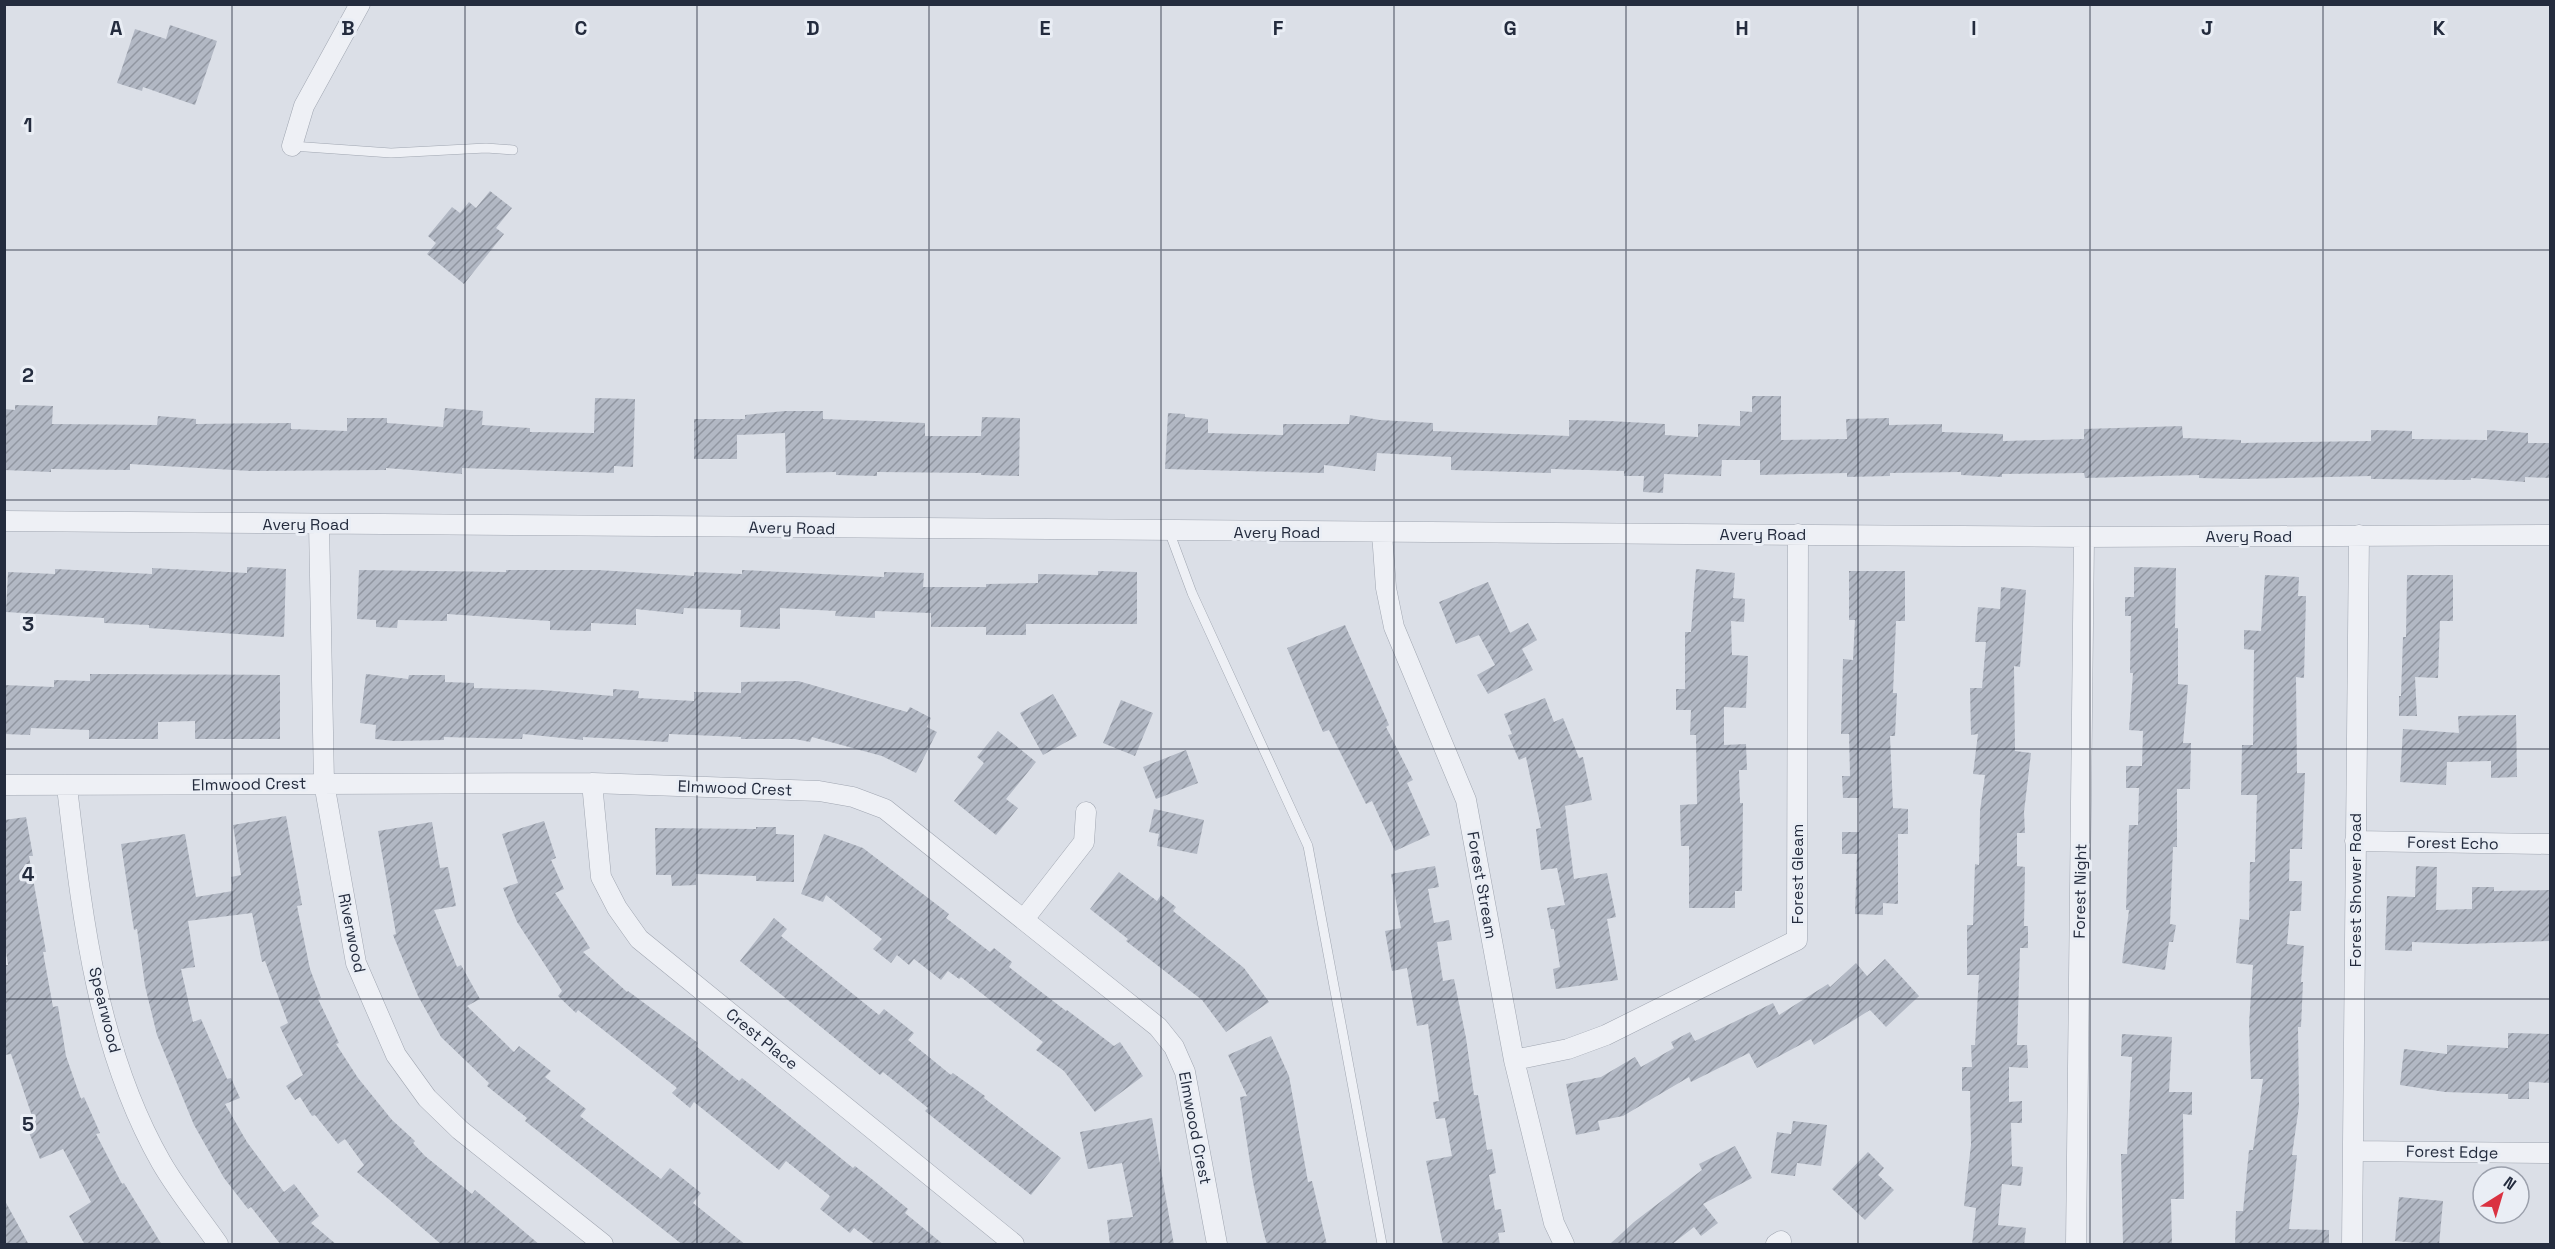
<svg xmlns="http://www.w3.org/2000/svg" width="2555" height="1249" viewBox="0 0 2555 1249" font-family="'Space Grotesk',sans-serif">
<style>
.building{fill:url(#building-hatch)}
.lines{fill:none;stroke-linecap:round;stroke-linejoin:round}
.lane-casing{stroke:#a0a6b1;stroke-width:10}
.street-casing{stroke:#a0a6b1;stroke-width:21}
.lane{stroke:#eef0f5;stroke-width:9}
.street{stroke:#eef0f5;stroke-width:20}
.grid{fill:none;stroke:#242c3e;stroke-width:1.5;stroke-opacity:0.55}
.labels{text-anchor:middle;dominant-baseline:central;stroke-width:6;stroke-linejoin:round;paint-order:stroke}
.street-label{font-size:16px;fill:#242c3e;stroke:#eaeef5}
.grid-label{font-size:20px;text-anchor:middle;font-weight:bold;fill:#242c3e;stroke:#eaeef5;stroke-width:6;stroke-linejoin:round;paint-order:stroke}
</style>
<defs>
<pattern id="building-hatch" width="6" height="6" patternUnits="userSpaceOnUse" patternTransform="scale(1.5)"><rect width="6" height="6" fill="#b2b8c4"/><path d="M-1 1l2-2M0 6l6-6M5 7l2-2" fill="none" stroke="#9196a1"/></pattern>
</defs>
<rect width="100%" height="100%" fill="#dbdfe7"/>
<path class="building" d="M170 25 217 41 195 105 143 87 142 91 117 83 135 29 166 39Z
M490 191 512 208 496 228 504 234 464 284 427 254 436 243 428 236 452 207 460 213 469 202 476 208Z
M1752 396H1781V440L1847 439 1846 419 1889 418V425L1942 424V432L2003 434V441L2084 439V429L2182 426 2183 438 2241 440V443L2371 441V430L2412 431V439L2487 440V430L2528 433V443H2550V478L2525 477V482L2471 478V480L2371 479V476L2240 479 2199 478V475L2085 478 2084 473 2002 474V477L1961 475V472L1890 473V476L1847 477V473L1760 475V460H1722L1721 476 1664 474 1663 493 1643 492 1644 476H1624V471L1551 469V473L1451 470V457L1377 453 1375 471 1324 465V473L1165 469 1168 413 1185 414V417L1208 419V433L1283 435V424H1349L1350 415 1380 420 1433 423V431L1569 436V420L1609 421 1665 424V435L1698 437V424L1740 426V411L1752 412Z
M595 398 635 399 633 467 614 466V473L462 468V474L386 468V470L251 471 130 464V470L51 469V472L4 470V409L15 410V405L53 406 52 424 157 425 158 416 196 419V424L291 423V429L347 431V418H387V423L443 427 445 408 483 411 482 425 530 428V432L594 433Z
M785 411H823V419L925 423V436H981L982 417 1020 418 1019 476 981 475V473L877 472V476L836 475V472L786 473 785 433 737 435V459H694V419H745V415Z
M247 567 286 569 284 637 149 628V625L104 623V618L6 612 8 572 55 574V569L152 574V568L247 573Z
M2134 567 2176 568 2175 628H2178V684L2188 685 2183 743H2191L2190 789H2177V847H2173L2170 924 2176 925 2173 942H2169L2165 970 2122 963 2129 910H2126L2129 825H2138L2139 788H2126V766H2142L2143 731 2129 730 2133 673H2130L2131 616H2125V597H2134Z
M1696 569 1735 573 1733 598 1745 599 1744 622 1731 621 1732 655 1748 656 1746 708 1724 707V745L1746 744 1747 770H1739L1740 803H1743L1742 891H1735V908H1689V846H1681L1680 805 1697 804 1696 735H1690L1691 710H1676V689H1685V632H1691Z
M359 570 506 572V570H598L694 576V572L742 574V570L884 577V572L924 573 923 587H986V584L1038 583V574L1098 575V571L1137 572V624H1026V635H986V627H931V613L875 611V618L835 616 836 611 780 608V629L740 627 741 610 684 608 683 614 636 609V625L591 623V631L550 630V621L447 614V621L398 620 397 628 376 627V620L357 619Z
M1849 571H1905V621H1896L1893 693H1897L1895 736H1890L1893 808 1908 809V834H1898V904L1883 903V915L1855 914 1857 854H1842V832H1859V798H1843L1842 776H1850L1849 734H1841L1843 659 1853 660 1855 620H1849Z
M2265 575 2299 577 2298 596H2306L2304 678 2296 677 2297 773H2305L2302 849H2290L2289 881H2302L2301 911H2290L2287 944 2304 946 2301 982H2303L2301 1027H2298L2299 1106 2292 1155H2297L2289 1229 2329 1230V1245H2235L2236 1211H2243L2249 1150H2253L2263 1079H2251L2249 1024 2253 965 2236 963 2240 919 2249 920 2250 862H2255L2257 795H2241L2242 745H2253L2254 650 2244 649V630L2261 631Z
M2407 575H2453V621H2440L2438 678 2415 677 2417 716H2399V696H2401L2403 637H2406Z
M1488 582 1510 633 1528 623 1537 640 1522 649 1533 670 1488 694 1477 675 1495 665 1479 635 1456 644 1439 602Z
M2001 587 2026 590 2020 667 2014 666 2015 751 2031 753 2024 812 2025 833H2017V866L2025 867 2024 926H2028V948H2020L2017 1045H2027L2028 1068 2009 1067V1102L2022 1101V1123H2011L2012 1166 2023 1167 2021 1186 2002 1184 1998 1225 2026 1228 2024 1245H1972L1976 1208 1964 1206 1971 1145 1970 1091H1962V1067H1972L1971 1045H1975L1979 975H1967V925H1973L1975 864 1979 865 1980 811 1985 775 1973 774 1978 734 1971 735 1970 688H1982L1986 642H1975L1978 607 2000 609Z
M1345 625 1389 725 1386 727 1413 780 1407 783 1430 835 1395 851 1372 801 1366 804 1329 730 1323 732 1287 648Z
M90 674 280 675V739H195V721L158 722V739H89V730L31 728 30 735 4 734V685L54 687V680L90 681Z
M366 674 408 679 409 675H445V682L474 683V688L543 690 613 696V689L639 691 638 698 694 701V692L741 693V682L798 681 907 712 910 707 931 718 927 727 937 732 916 773 882 756 812 737 810 742 795 739H741V737L669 734 668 742 583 737V740L523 734 522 739 444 737V740L395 741 375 739 376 725 360 723Z
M1053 694 1077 736 1043 755 1020 713Z
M1545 698 1554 722 1563 718 1579 758 1583 757 1592 800 1565 806 1574 879 1607 873 1616 917 1607 919 1618 980 1556 989 1553 969 1560 967 1554 929H1551L1547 908 1565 905 1557 868 1541 870 1536 829 1541 828 1526 757 1519 760 1508 735 1512 734 1504 714Z
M1121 700 1153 713 1135 756 1103 743Z
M2516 715 2517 777 2491 778V761L2447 762 2446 785 2400 782 2403 729 2459 733 2458 716Z
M998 731 1036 762 1006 799 1018 808 996 835 954 801 984 763 977 757Z
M1186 750 1198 783 1156 799 1143 767Z
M1154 809 1204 820 1197 854 1157 846 1159 834 1149 832Z
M286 816 302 905 297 906 310 969 321 998 318 999 339 1043 336 1044 358 1078 392 1120 415 1141 413 1143 425 1156 472 1194 475 1190 540 1245H442L357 1172 364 1165 345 1139 338 1144 315 1115 312 1116 300 1097 295 1100 286 1086 303 1075 280 1027 288 1023 265 961 262 962 252 913 188 921 195 967 181 969 193 1022 201 1019 227 1079 231 1078 240 1098 225 1104 247 1142 284 1192 294 1184 319 1216 311 1223 337 1245H281L251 1207 248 1209 224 1178 194 1125 157 1035 145 986 137 929 134 930 121 844 185 834 196 897 233 891 231 877 241 875 233 825Z
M26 817 33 856H29L46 952H43L53 1007 58 1006 66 1056 81 1099 84 1097 100 1133 96 1134 122 1184 124 1183 162 1245H85L69 1216 91 1202 63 1149 40 1159 25 1123 33 1119 11 1054 4 1055V965H8L4 939V820Z
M544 821 556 858 551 860 564 889 555 893 590 948 583 952 627 992 628 991 698 1043 696 1046 739 1081 742 1078 853 1168 855 1166 873 1180 908 1209 905 1213 944 1245H876L854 1228 850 1233 820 1209 830 1196 786 1161 779 1170 694 1102 690 1108 672 1093 677 1088 578 1010 576 1013 558 996 562 991 517 922 503 888 518 883 502 834Z
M432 822 440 868 448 867 456 906 434 910 457 967 461 965 480 999 467 1006 514 1052 519 1046 551 1071 545 1077 586 1109 580 1116 661 1179 670 1168 701 1193 693 1203 746 1245H683L525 1121 527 1118 487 1086 489 1083 441 1037 418 996 393 935 396 934 378 831Z
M756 827H776V834L794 835V882L756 881V876L696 874V885L672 886 671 875H656L655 828 756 829Z
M824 834 863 848 949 914 946 918 990 952 994 948 1012 962 1009 967 1066 1011 1067 1010 1114 1046 1120 1042 1143 1076 1095 1112 1064 1071 1036 1050 1043 1042 961 977 959 979 948 971 941 980 914 959 909 965 897 955 891 963 873 949 882 939 826 895 823 902 801 894Z
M1435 866 1439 887 1428 889 1434 923 1449 920 1452 940 1437 942 1443 981 1454 979 1466 1038 1474 1095H1478L1487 1150 1492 1149 1496 1173 1489 1175 1495 1210 1501 1209 1505 1232 1498 1233 1500 1245H1443L1426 1161 1452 1156 1445 1118 1436 1119 1433 1102 1439 1101 1428 1024 1417 1026 1407 968 1392 971 1385 931 1401 928 1391 874Z
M2416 866 2437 867 2436 910 2472 909V887H2494V891L2550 890V941L2465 944 2412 942V951L2385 950 2387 896 2415 897Z
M1119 872 1157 901 1161 895 1176 907 1173 911 1244 968 1269 1002 1226 1032 1202 1000 1126 941 1128 939 1090 909Z
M774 918 787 929 781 936 879 1015 884 1009 914 1033 908 1040 951 1075 953 1073 985 1096 984 1098 1061 1158 1031 1195 925 1111 928 1108 883 1072 880 1075 740 961Z
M1885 959 1919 996 1886 1027 1870 1010 1814 1045 1811 1039 1757 1068 1749 1053 1691 1082 1689 1077 1623 1116 1598 1121 1600 1130 1576 1135 1566 1084 1601 1077 1635 1057 1641 1067 1674 1048 1671 1042 1690 1032 1695 1041 1773 1003 1779 1015 1828 984 1830 987 1856 963 1867 976Z
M2508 1033 2550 1034V1083L2529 1082V1099H2508V1094L2445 1092 2400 1085 2404 1049 2447 1054V1045L2508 1048Z
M2122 1034 2172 1037 2169 1092H2192V1115L2183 1114 2184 1199H2171L2172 1245H2123L2121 1154H2127L2132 1057 2121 1056Z
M1271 1036 1289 1076 1308 1182 1312 1181 1327 1245H1267L1263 1230 1253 1182 1240 1097 1247 1096 1228 1055Z
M1152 1118 1174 1245H1110L1107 1220 1133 1217 1122 1163 1088 1169 1080 1132Z
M1793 1121 1827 1125 1821 1166 1797 1163 1795 1176 1771 1173 1777 1132 1791 1134Z
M1735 1146 1752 1178 1703 1204 1718 1223 1701 1236 1694 1227 1671 1245H1609L1634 1222 1702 1170 1699 1164Z
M1868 1152 1884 1168 1878 1175 1894 1190 1865 1220 1832 1189Z
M2399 1197 2443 1201 2439 1245 2395 1241Z
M4 1199 29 1245H4Z"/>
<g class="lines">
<g class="lane-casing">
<path id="lane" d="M292 146 391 153 486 148 513 150
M1169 531 1192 593 1308 846 1382 1244"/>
</g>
<g class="street-casing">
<path id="street" d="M292 146 304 106 360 4
M4 521 2084 537 2550 535
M319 524 324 783 356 963 396 1055 427 1098 460 1130 603 1244
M1382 533 1386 588 1394 627 1466 800 1514 1060 1554 1223 1564 1244
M592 783 601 877 617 908 639 939 1014 1244
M4 785 592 783 819 791 853 797 885 809 1158 1027 1174 1047 1185 1072 1217 1244
M67 787C82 914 96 1048 161 1162 177 1190 199 1217 218 1244
M2355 841 2550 844
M1024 919 1084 842 1086 812
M1514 1060 1568 1049 1606 1035 1797 940 1798 534
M2354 1151 2550 1153
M1776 1244 1781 1241
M2076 1244 2084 537
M2352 1244 2359 535"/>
</g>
<use href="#lane" class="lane"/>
<use href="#street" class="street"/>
</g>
<path class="grid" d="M232 4V1244M465 4V1244M697 4V1244M929 4V1244M1161 4V1244M1394 4V1244M1626 4V1244M1858 4V1244M2090 4V1244M2323 4V1244M4 250H2550M4 500H2550M4 749H2550M4 999H2550"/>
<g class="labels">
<g class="street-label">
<text x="306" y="524">Avery Road</text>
<text transform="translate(792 528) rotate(1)">Avery Road</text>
<text x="1277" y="532">Avery Road</text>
<text x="1763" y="534">Avery Road</text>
<text x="2249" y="536">Avery Road</text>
<text transform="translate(249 784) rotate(-1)">Elmwood Crest</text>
<text transform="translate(735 788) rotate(2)">Elmwood Crest</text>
<text transform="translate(2453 843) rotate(1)">Forest Echo</text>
<text transform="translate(1797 874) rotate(-90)">Forest Gleam</text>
<text transform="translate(1482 885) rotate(80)">Forest Stream</text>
<text transform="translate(2355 890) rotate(-90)">Forest Shower Road</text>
<text transform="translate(2080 891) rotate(-89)">Forest Night</text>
<text transform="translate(352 933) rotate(78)">Riverwood</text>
<text transform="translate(105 1010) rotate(76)">Spearwood</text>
<text transform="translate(762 1039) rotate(39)">Crest Place</text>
<text transform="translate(1195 1128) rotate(79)">Elmwood Crest</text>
<text transform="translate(2452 1152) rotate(1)">Forest Edge</text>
</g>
</g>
<g class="grid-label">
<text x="116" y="35">A</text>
<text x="348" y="35">B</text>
<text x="581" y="35">C</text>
<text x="813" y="35">D</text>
<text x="1045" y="35">E</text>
<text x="1278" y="35">F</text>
<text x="1510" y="35">G</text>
<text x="1742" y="35">H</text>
<text x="1974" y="35">I</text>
<text x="2207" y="35">J</text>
<text x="2439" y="35">K</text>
<text x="28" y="132">1</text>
<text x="28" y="382">2</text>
<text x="28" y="631">3</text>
<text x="28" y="881">4</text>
<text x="28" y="1131">5</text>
</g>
<rect width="2555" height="1249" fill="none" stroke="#242c3e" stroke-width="12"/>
<g transform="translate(2501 1195) rotate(37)"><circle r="28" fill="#eaeef5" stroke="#9ba0ac" stroke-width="1.5"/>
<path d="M0-4.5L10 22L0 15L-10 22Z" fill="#da3241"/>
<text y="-9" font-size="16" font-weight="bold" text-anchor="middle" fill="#242c3e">N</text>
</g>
</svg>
